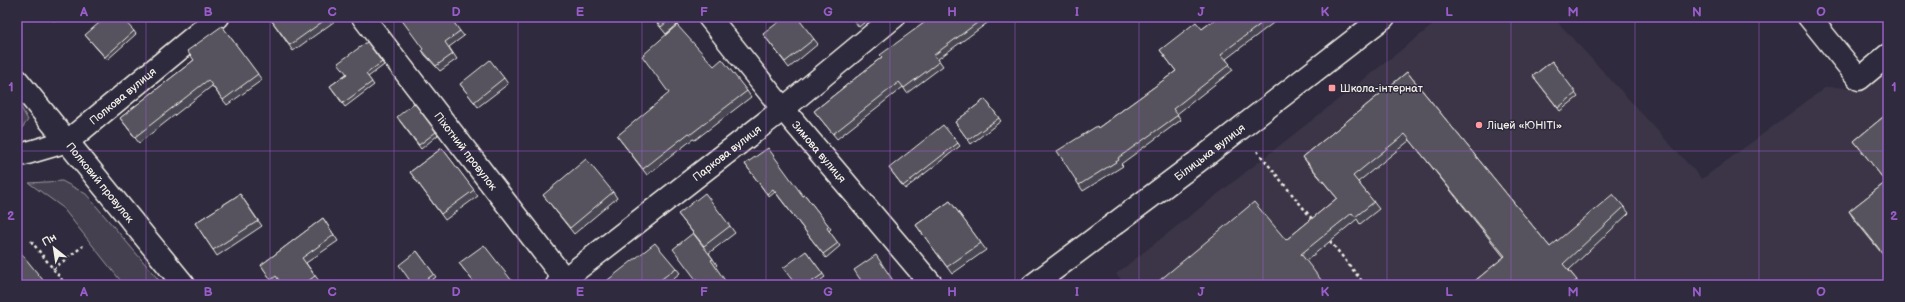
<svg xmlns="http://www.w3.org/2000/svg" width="1905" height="302" viewBox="0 0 1905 302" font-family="'Balsamiq Sans',sans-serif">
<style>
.built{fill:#3b3647}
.green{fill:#454050;stroke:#9c989c}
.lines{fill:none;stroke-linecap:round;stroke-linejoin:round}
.street-casing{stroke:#f4f1e8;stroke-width:25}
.secondary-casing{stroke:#f4f1e8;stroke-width:25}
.path{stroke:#f4f1e8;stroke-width:2.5;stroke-dasharray:3 3;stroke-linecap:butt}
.street{stroke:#2f2a3d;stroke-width:22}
.secondary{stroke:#2f2a3d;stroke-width:22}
.wall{fill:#4a4752;stroke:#f4f1e8}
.building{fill:#56525f;stroke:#f4f1e8}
.grid{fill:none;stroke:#995dc9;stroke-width:1;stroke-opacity:0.55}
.poi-dot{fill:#ff9aa2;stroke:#2f2a3d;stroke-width:1.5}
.labels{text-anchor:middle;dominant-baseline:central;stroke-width:3;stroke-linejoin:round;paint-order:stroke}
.poi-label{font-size:11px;fill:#f4f1e8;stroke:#2f2a3d;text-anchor:start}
.street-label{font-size:11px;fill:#f4f1e8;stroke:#2f2a3d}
.neatline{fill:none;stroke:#995dc9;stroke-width:1.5}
.grid-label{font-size:13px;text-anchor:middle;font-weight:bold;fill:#995dc9}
</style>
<rect width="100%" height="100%" fill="#2f2a3d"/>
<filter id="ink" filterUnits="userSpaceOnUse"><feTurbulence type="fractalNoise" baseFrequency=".025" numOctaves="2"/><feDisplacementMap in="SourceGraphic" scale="8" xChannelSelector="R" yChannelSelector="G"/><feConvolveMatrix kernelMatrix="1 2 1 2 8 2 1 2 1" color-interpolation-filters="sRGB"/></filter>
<g filter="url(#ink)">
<path class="built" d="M1443 17H1553L1702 179 1826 87 1856 88 1860 92 1888 68V285H1126L1116 274Z"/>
<path class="green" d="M17 100 28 120 17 135Z
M62 181 86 194 163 285H124L62 207 29 183Z"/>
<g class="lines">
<g class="street-casing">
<g id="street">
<path id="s1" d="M363 17 569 285"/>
<path id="s2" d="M709 17 783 109 932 285"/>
<path d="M1809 17 1859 79 1888 55"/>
<path id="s3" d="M17 80 184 285"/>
<path id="s4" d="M17 156 68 141 218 17"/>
<path id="s5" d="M557 285 783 109 894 17"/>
</g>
</g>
<g class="secondary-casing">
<g id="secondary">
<path id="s6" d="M1033 285 1197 162 1384 17"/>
</g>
</g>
<path class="path" d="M1257 151 1313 220
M31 241 66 285
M1330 241 1365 285
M53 269 83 246"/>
<use href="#street" class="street"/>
<use href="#secondary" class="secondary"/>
</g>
<path class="wall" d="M51 17H59L54 21Z
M269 17H333L335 21 293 51Z
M652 17H687L666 34Z
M851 17H871L859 27Z
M932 17H987L990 21 938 59 943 66 907 93 903 87 837 139 814 111Z
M1218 17H1281L1226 59 1233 70 1177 114 1181 120 1121 164 1123 166 1083 191 1079 185 1098 128 1176 71 1160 50 1202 29Z
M222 26 262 80 227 105 212 86 139 143 120 118 194 60Z
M134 31 136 34 107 60 85 35Z
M460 31 464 36 449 47 457 59 440 71 425 55 422 50Z
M763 34 814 39 818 44 789 68Z
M367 42 384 65 368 77 374 85 345 107 330 86 346 74Z
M1552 61 1578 97 1560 111 1533 76Z
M714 66 747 91 751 97 695 140 693 139 647 175 617 136Z
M1407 72 1550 247 1624 207 1629 213 1569 270 1580 285H1470L1504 257 1410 140 1358 182 1379 209 1360 224 1357 219 1306 261 1286 240 1337 198 1308 164 1303 157Z
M504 78 508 84 478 107 460 84Z
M985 99 1001 121 971 144 955 122Z
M414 103 438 135 421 149 399 120Z
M1888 113V261L1854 219 1849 211 1886 182 1854 141Z
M958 143 960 146 905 189 889 168Z
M442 148 478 196 445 220 410 172Z
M745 164 803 196 805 195 831 229 829 231 840 246 826 258 775 192 769 197Z
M613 192 617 198 574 234 543 195Z
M240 194 262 226 217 256 195 223Z
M950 201 986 250 952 274 916 225Z
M678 214 730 226 735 233 709 253 717 265 699 285 693 233Z
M323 218 338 241 306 263 319 281 314 285H282L280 282 275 285 261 265Z
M417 251 436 277 425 285H413Z
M806 251 825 277 814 285H796Z
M459 263 512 281 515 285H476Z
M676 268 680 273 665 285H606Z"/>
<path class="building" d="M106 17H121L134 31 105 57 85 35Z
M269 17H329L290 45Z
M404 17H450L460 31 445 42 453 54 436 66 422 50 423 49 401 19Z
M653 17H673L661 27Z
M785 17H797L814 39 785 62 763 34Z
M852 17H860L855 21Z
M932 17H985L934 55 939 62 904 88 899 82 833 134 814 111 882 57 880 55Z
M1218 17H1270L1221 54 1230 64 1173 109 1178 115 1118 158 1119 160 1079 185 1057 151 1097 126 1098 128 1176 71 1160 50 1196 22 1202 29Z
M677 25 714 66 722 59 747 91 691 134 689 133 643 169 617 136 669 93 642 56Z
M222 26 258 74 223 100 208 80 135 137 120 118 194 60 187 51Z
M367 42 382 62 366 74 372 82 343 103 330 86 347 74 338 63Z
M490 60 504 78 474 102 460 84Z
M1552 61 1576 93 1558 108 1533 76Z
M1407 72 1550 247 1613 194 1624 207 1563 264 1577 280 1571 285H1470L1505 256 1405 134 1353 176 1374 202 1355 217 1352 213 1301 254 1325 285H1154L1254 202 1286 240 1337 198 1303 157Z
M985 99 999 118 968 140 955 122Z
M414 103 436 132 419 145 397 117Z
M1888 113V260L1849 211 1886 182 1854 141Z
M943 125 958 143 903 186 889 168Z
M442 148 474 190 441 214 410 172Z
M768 148 803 196 805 195 829 226 827 228 838 243 823 254 773 189 767 194 745 164Z
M586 159 613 192 570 228 543 195Z
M705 193 730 226 704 246 678 214Z
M240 194 258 221 213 250 195 223Z
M950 201 981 243 947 267 916 225Z
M323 218 334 235 302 258 315 276 303 285H282L276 276 271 280 261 265Z
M693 233 713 259 711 260 728 285H700L673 249Z
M655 243 676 268 654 285H606L604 283Z
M484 245 512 281 508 285H476L459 263Z
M17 248 47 285H17Z
M417 251 434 274 419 285H413L399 265Z
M806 251 823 274 807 285H796L783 268Z
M876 255 896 285H864L854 270Z"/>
</g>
<path class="grid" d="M146 17V285M270 17V285M394 17V285M518 17V285M642 17V285M766 17V285M890 17V285M1015 17V285M1139 17V285M1263 17V285M1387 17V285M1511 17V285M1635 17V285M1759 17V285M17 151H1888"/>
<g class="poi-dot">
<rect x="1328" y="84" width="8" height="8" rx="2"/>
<circle cx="1479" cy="125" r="4"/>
</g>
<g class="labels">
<g class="poi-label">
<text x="1340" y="88">Школа-інтернат</text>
<text x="1487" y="125">Ліцей «ЮНІТІ»</text>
</g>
<g class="street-label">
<text stroke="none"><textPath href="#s4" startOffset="124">Полкова вулиця</textPath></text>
<text stroke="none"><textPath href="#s1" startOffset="169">Піхотний провулок</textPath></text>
<text stroke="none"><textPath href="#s2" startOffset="174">Зимова вулиця</textPath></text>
<text stroke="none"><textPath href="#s6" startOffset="221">Білицька вулиця</textPath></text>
<text stroke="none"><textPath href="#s5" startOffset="215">Паркова вулиця</textPath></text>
<text stroke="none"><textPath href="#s3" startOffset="132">Полковий провулок</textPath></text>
</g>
</g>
<rect width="1905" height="302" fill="none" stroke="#2f2a3d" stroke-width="44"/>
<g transform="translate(54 248) rotate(330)" stroke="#2f2a3d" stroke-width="3" paint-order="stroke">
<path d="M0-3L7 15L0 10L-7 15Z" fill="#f4f1e8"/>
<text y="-6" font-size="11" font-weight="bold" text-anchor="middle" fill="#f4f1e8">Пн</text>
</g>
<rect x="22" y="22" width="1861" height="258" class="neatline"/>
<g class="grid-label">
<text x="84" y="16">A</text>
<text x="208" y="16">B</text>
<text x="332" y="16">C</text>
<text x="456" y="16">D</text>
<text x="580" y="16">E</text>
<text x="704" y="16">F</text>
<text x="828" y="16">G</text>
<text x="952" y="16">H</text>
<text x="1077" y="16">I</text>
<text x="1201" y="16">J</text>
<text x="1325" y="16">K</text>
<text x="1449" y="16">L</text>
<text x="1573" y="16">M</text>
<text x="1697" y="16">N</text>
<text x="1821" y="16">O</text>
<text x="11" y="91">1</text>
<text x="1894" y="91">1</text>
<text x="11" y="220">2</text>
<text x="1894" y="220">2</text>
<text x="84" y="296">A</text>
<text x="208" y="296">B</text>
<text x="332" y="296">C</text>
<text x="456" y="296">D</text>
<text x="580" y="296">E</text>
<text x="704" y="296">F</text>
<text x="828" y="296">G</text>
<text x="952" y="296">H</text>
<text x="1077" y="296">I</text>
<text x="1201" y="296">J</text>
<text x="1325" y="296">K</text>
<text x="1449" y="296">L</text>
<text x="1573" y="296">M</text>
<text x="1697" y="296">N</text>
<text x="1821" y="296">O</text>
</g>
</svg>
